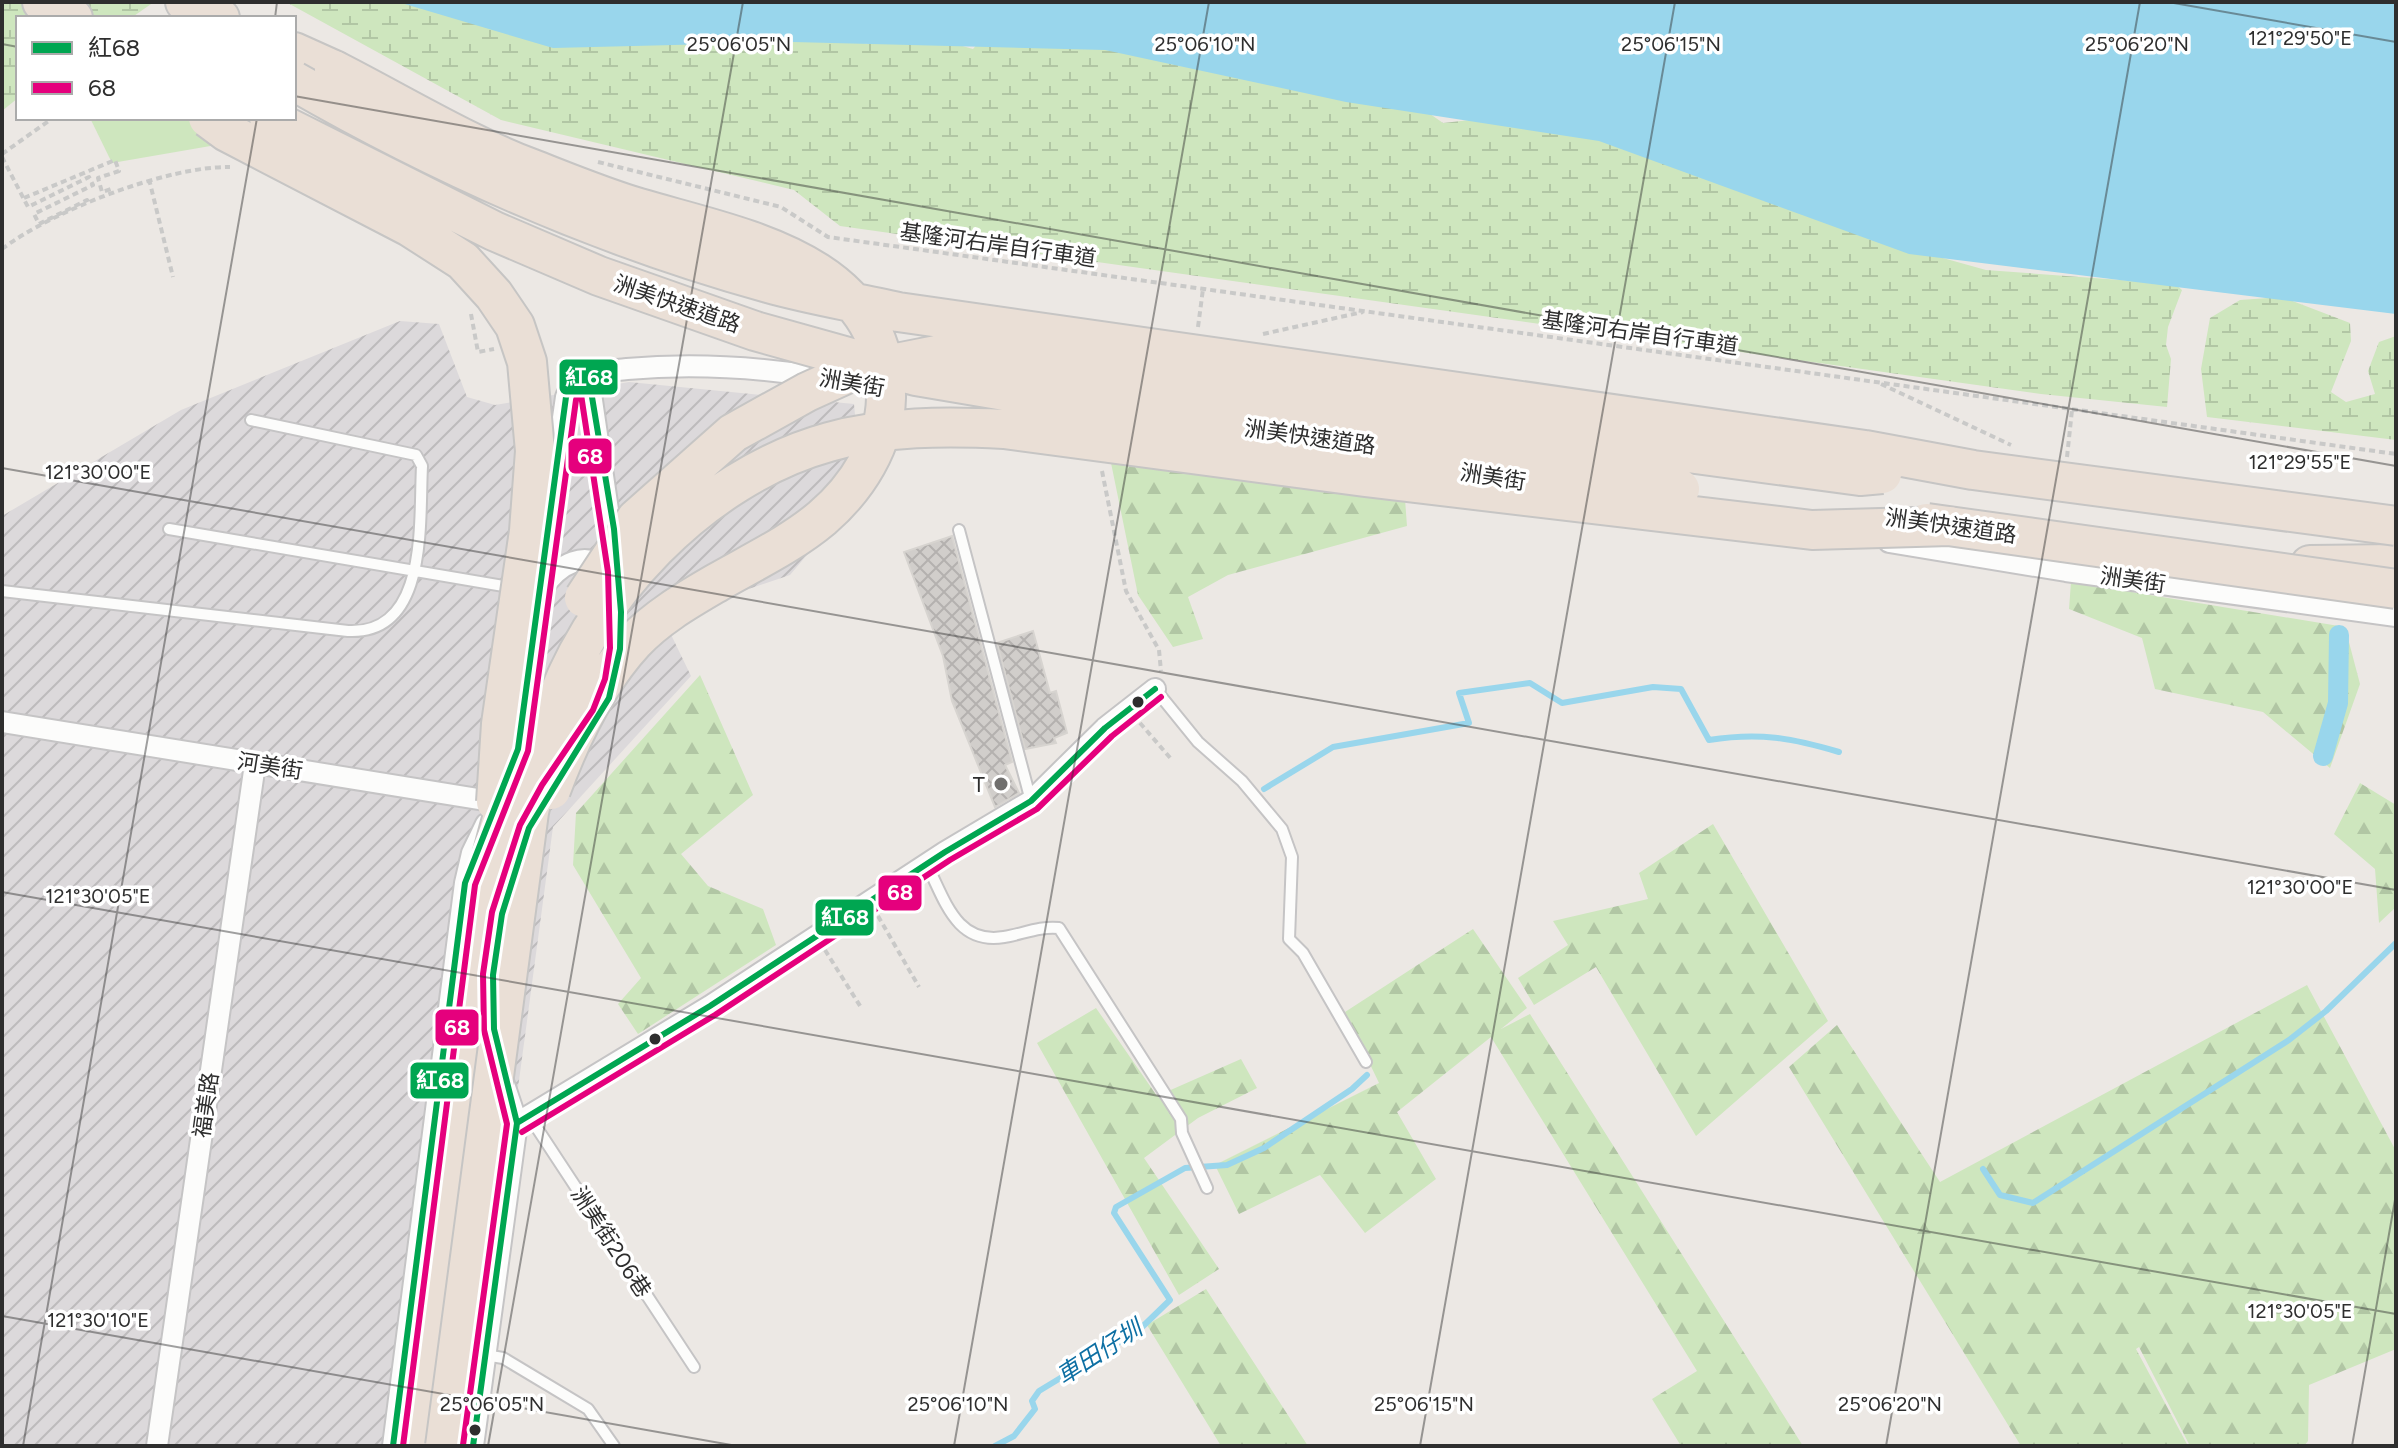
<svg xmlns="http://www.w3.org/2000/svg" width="2398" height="1448" viewBox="0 0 2398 1448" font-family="Figtree,'Noto Sans TC',sans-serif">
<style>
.industrial{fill:url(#industrial-furrows)}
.forest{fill:url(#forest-firs)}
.wetland{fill:url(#wetland-marsh)}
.park{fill:#cee6be}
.water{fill:#99d6ec}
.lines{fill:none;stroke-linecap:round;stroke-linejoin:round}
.stream{stroke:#99d6ec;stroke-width:6}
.canal{stroke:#99d6ec;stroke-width:20}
.building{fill:url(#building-cross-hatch);stroke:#d7d4d0;stroke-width:2}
.lane-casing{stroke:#c5c4c5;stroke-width:14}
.street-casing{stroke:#c5c4c5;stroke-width:24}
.highway-casing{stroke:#c6c5c4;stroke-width:42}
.path{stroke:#c9c9c8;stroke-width:4;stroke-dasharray:6 4;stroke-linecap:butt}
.lane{stroke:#fcfcfb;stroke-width:10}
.street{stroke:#fcfcfb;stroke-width:20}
.highway{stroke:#eadfd6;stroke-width:38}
.highway-bridge-casing{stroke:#c6c5c4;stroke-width:42;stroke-linecap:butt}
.highway-bridge{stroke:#eadfd6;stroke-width:38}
.bus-1-casing{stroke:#fff;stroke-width:12}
.bus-2-casing{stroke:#fff;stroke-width:12}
.bus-1{stroke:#00a651;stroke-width:6}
.bus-2{stroke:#e5007d;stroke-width:6}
.ticks{fill:none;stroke:#2e2e2e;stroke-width:2;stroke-opacity:0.45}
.bus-dot{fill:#2e2e2e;stroke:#fff;stroke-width:3}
.poi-dot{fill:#706f6e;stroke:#fff;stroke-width:3}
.labels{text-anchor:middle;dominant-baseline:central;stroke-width:7;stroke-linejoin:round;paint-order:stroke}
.street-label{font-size:22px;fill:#2e2e2e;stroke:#fff}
.poi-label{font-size:22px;fill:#2e2e2e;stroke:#fff;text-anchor:end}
.water-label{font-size:24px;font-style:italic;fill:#0d6fa3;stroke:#fff}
.ticks-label{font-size:20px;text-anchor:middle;fill:#2e2e2e;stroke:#fff;stroke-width:7;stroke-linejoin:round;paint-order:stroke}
.line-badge{stroke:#fff;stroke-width:3}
.badge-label{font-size:22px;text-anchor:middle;font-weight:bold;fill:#fff}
</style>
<defs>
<pattern id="industrial-furrows" width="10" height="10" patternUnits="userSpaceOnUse" patternTransform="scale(2)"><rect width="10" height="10" fill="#dcd9db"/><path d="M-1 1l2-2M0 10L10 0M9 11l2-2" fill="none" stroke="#bdbbbc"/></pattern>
<pattern id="forest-firs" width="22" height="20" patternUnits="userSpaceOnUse" patternTransform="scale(2)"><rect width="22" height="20" fill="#cee6be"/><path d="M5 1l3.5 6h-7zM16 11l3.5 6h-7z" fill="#b1c6a4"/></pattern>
<pattern id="wetland-marsh" width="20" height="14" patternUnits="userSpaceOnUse" patternTransform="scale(2)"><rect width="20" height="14" fill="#cee6be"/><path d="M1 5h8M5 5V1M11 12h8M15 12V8" fill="none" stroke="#b1c6a4"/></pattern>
<pattern id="building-cross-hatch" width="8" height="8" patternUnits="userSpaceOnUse" patternTransform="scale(2)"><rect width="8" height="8" fill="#d1cecb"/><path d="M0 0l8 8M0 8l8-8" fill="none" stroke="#b4b1af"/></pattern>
</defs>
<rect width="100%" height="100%" fill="#ece8e4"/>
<path class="industrial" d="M400 321 439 324 467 397 495 405 629 382 854 404 862 490 790 575 663 618 691 676 553 827 470 1446H2V516L181 410Z"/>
<path class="forest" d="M1110 458 1405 499 1407 526 1228 575 1188 597 1203 639 1173 647 1138 595Z
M2071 582 2345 627 2360 684 2330 768 2263 712 2155 689 2142 638 2069 609Z
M700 675 753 795 681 854 708 886 763 909 776 945 638 1034 618 1004 641 978 573 865 576 813Z
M2360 783 2396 805V907L2379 923 2375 869 2334 834Z
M1713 824 1828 1021 1696 1136 1596 967 1534 1005 1518 978 1568 945 1553 921 1648 899 1639 873Z
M1473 929 1527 1008 1501 1029 1530 1014 1803 1446H1681L1652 1399 1697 1371 1491 1037 1397 1112 1436 1179 1365 1233 1320 1175 1239 1214 1215 1165 1379 1083 1345 1012Z
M2307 985 2396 1151V1349L2309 1385 2308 1441 2304 1446H2190L2139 1347 2136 1349 2188 1446H2021L1789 1067 1837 1025 1940 1182Z
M1096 1008 1157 1096 1241 1059 1257 1088 1198 1118 1144 1158 1219 1269 1179 1295 1037 1043Z
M1206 1289 1308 1446H1221L1147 1325Z"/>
<path class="wetland" d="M2 2H154L131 18H18V98L2 111Z
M286 2H461L843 37 867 44 917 33 973 49 991 28 1413 102 1443 123 1470 120 1565 126 1907 248 1986 270 2175 284 2182 290 2168 327 2166 345 2171 359 2167 407 2041 394 840 226 794 190 501 120Z
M2282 297 2350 323 2351 341 2331 392 2346 402 2375 394 2368 371 2379 342 2396 336V440L2207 417 2201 369 2210 318 2240 300Z"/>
<path class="park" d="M90 118H221L222 144 112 163Z"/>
<path class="water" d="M398 2H2396V314L1909 254 1599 141 1346 102 1105 50 793 42 553 48Z"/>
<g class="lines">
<path class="stream" d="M1264 789 1333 747 1469 723 1459 693 1530 683 1562 703 1653 687 1681 689 1709 740C1760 732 1791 738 1839 752
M1983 1169 2000 1195 2033 1203 2289 1040 2326 1011 2396 943
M995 1446 1014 1436 1035 1409 1032 1401 1039 1391 1138 1331 1170 1300 1114 1213 1116 1207 1185 1168 1227 1165 1264 1148 1352 1089 1367 1075"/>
<path class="canal" d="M2323 756 2338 703 2339 635"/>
</g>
<path class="building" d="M952 536 1012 762 1005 765 1019 793 995 807 952 701 943 656 904 552Z
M1033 631 1050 693 1056 691 1067 733 1054 738 1056 743 1025 749 997 643Z"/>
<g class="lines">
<g class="lane-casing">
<path id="lane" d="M169 529 515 588
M959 530 1031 801
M2 591 348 631C429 635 419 521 422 466L416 455 251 420
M1155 689 1198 742 1242 781 1282 829 1292 857 1289 939 1303 953 1366 1062
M927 865C945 900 956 945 1004 937 1023 934 1039 926 1059 928L1181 1119 1182 1133 1207 1188
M529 1116 694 1367
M485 1355 503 1358 588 1409 614 1446"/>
</g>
<g class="street-casing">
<path id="street" d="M588 373 614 551
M1889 542 2066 571 2396 616
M542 589C559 564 585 548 611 572
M2 722 503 803
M513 766 566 397 573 380C589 371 609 371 627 369 695 363 759 367 826 378
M517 1123 710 1006 945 852 1031 801 1105 728 1155 689
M157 1446 255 764
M393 1446 465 883 472 853 486 824
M473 1446 517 1123 502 1078"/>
</g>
<g class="highway-casing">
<path id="highway" d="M42 2 73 18
M185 2 220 18
M294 52 334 70
M2310 565 2396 564
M416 1446 491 860"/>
</g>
<path class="path" d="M2 154 53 118
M2 157 28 207 89 177 93 185 34 214 39 224 87 200 89 204
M598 162 781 207 828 237 2396 454
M149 179 173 277
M24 198 115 160 119 171 98 178 102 192 111 189 112 194
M2 249C52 211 167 166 230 167
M471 314 478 352 494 349
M1198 327 1203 289
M1263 334 1363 312
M1881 384 2011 445
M2067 457 2072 410
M1102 471 1126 591 1159 650 1161 671
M1140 723 1172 760
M878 916 919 987
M825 950 862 1009"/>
<use href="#lane" class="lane"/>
<use href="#street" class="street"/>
<use href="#highway" class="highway"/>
<g class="highway-bridge-casing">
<path id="highway-bridge" d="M334 70C397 102 464 143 530 168 566 182 602 197 639 208 741 238 888 261 886 398 885 444 857 488 822 518 791 544 753 562 718 582 689 599 657 617 634 642 597 682 570 739 551 790
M294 81C443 167 602 237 768 283 810 295 855 302 898 312L1865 450 1973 470 2396 526
M208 118 227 132 410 227 463 261 494 295 515 326 527 362 535 451 529 531 501 724 496 802
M269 118 494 231 599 276 755 331 916 376 1130 412 1680 489
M1927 523 2396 589
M584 598 636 519 733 433 807 392 851 372 947 353 1860 476 1882 474
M491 860 514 773
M445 1446 529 812C536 782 540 752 549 723 586 598 702 477 829 442 885 426 946 426 1004 429L1365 477 1812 530 1950 526"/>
</g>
<use href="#highway-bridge" class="highway-bridge"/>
<g class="bus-1-casing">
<path id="bus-1" d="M517 1123 710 1006 945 852 1031 801 1105 728 1155 689
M393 1446 465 883 518 749 566 397 573 380 588 373 614 529 621 612 620 649 609 698 529 828 502 914 493 975 494 1029 517 1123 473 1446"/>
</g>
<g class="bus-2-casing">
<path id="bus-2" d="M522 1132 715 1015 950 860 1037 809 1112 736 1161 697
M403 1446 475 885 528 751 576 400 580 388 608 572 610 648 605 679 593 710 542 785 520 825 492 912 483 974 484 1030 507 1124 463 1445"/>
</g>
<use href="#bus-1" class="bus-1"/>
<use href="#bus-2" class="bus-2"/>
</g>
<path class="ticks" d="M2168 2 2396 42M275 18 277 2M2 44 18 47M294 96 2396 466M2 468 2396 890M2 892 2396 1314M2 1316 737 1446M23 1446 257 118M488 1446 743 2M954 1446 1209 2M1420 1446 1675 2M1886 1446 2140 2M2352 1446 2396 1194"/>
<g class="bus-dot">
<circle cx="1138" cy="702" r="7"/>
<circle cx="655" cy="1039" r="7"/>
<circle cx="475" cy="1430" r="7"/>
</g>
<circle class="poi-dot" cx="1001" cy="784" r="8"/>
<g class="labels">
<g class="street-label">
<text transform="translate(998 245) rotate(8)">基隆河右岸自行車道</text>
<text transform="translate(677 304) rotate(19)">洲美快速道路</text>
<text transform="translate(1640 333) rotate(8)">基隆河右岸自行車道</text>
<text transform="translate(852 383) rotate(10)">洲美街</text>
<text transform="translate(1310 437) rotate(8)">洲美快速道路</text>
<text transform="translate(1493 477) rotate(9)">洲美街</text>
<text transform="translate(1951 526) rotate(8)">洲美快速道路</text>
<text transform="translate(2133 580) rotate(8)">洲美街</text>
<text transform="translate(270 766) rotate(9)">河美街</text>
<text transform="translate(206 1105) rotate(-82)">福美路</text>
<text transform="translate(611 1242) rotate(57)">洲美街206巷</text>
</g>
<g class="poi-label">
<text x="985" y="784">T</text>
</g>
<g class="water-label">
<text transform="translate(1099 1352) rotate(-33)">車田仔圳</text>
</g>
</g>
<g class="ticks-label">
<text x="2300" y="45">121°29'50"E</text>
<text x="739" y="51">25°06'05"N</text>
<text x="1205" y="51">25°06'10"N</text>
<text x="1671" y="51">25°06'15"N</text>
<text x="2137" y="51">25°06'20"N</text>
<text x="2300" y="469">121°29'55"E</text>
<text x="98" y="479">121°30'00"E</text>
<text x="2300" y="894">121°30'00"E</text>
<text x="98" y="903">121°30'05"E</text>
<text x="2300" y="1318">121°30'05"E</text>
<text x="98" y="1327">121°30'10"E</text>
<text x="492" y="1411">25°06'05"N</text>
<text x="958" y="1411">25°06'10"N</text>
<text x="1424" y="1411">25°06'15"N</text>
<text x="1890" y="1411">25°06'20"N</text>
</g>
<g class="line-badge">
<rect x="558" y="358" width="61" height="38" rx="8" fill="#00a651"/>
<rect x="567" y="437" width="46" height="38" rx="8" fill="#e5007d"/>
<rect x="877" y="874" width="46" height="38" rx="8" fill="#e5007d"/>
<rect x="814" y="898" width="61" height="39" rx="8" fill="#00a651"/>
<rect x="434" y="1008" width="46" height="39" rx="8" fill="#e5007d"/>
<rect x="409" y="1061" width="61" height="39" rx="8" fill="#00a651"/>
</g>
<g class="badge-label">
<text x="589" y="385">紅68</text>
<text x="590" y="464">68</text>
<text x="900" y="900">68</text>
<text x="845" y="925">紅68</text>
<text x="457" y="1035">68</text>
<text x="440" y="1088">紅68</text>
</g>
<rect width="2398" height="1448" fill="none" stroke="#2e2e2e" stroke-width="8"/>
<rect x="16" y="16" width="280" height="104" fill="#ffffff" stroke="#ababab" stroke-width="2"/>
<rect x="32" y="42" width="40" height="12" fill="#00a651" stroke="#ababab" stroke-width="2"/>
<text x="88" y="56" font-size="24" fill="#2e2e2e">紅68</text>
<rect x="32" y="82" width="40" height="12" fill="#e5007d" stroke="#ababab" stroke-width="2"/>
<text x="88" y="96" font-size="24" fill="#2e2e2e">68</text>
</svg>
